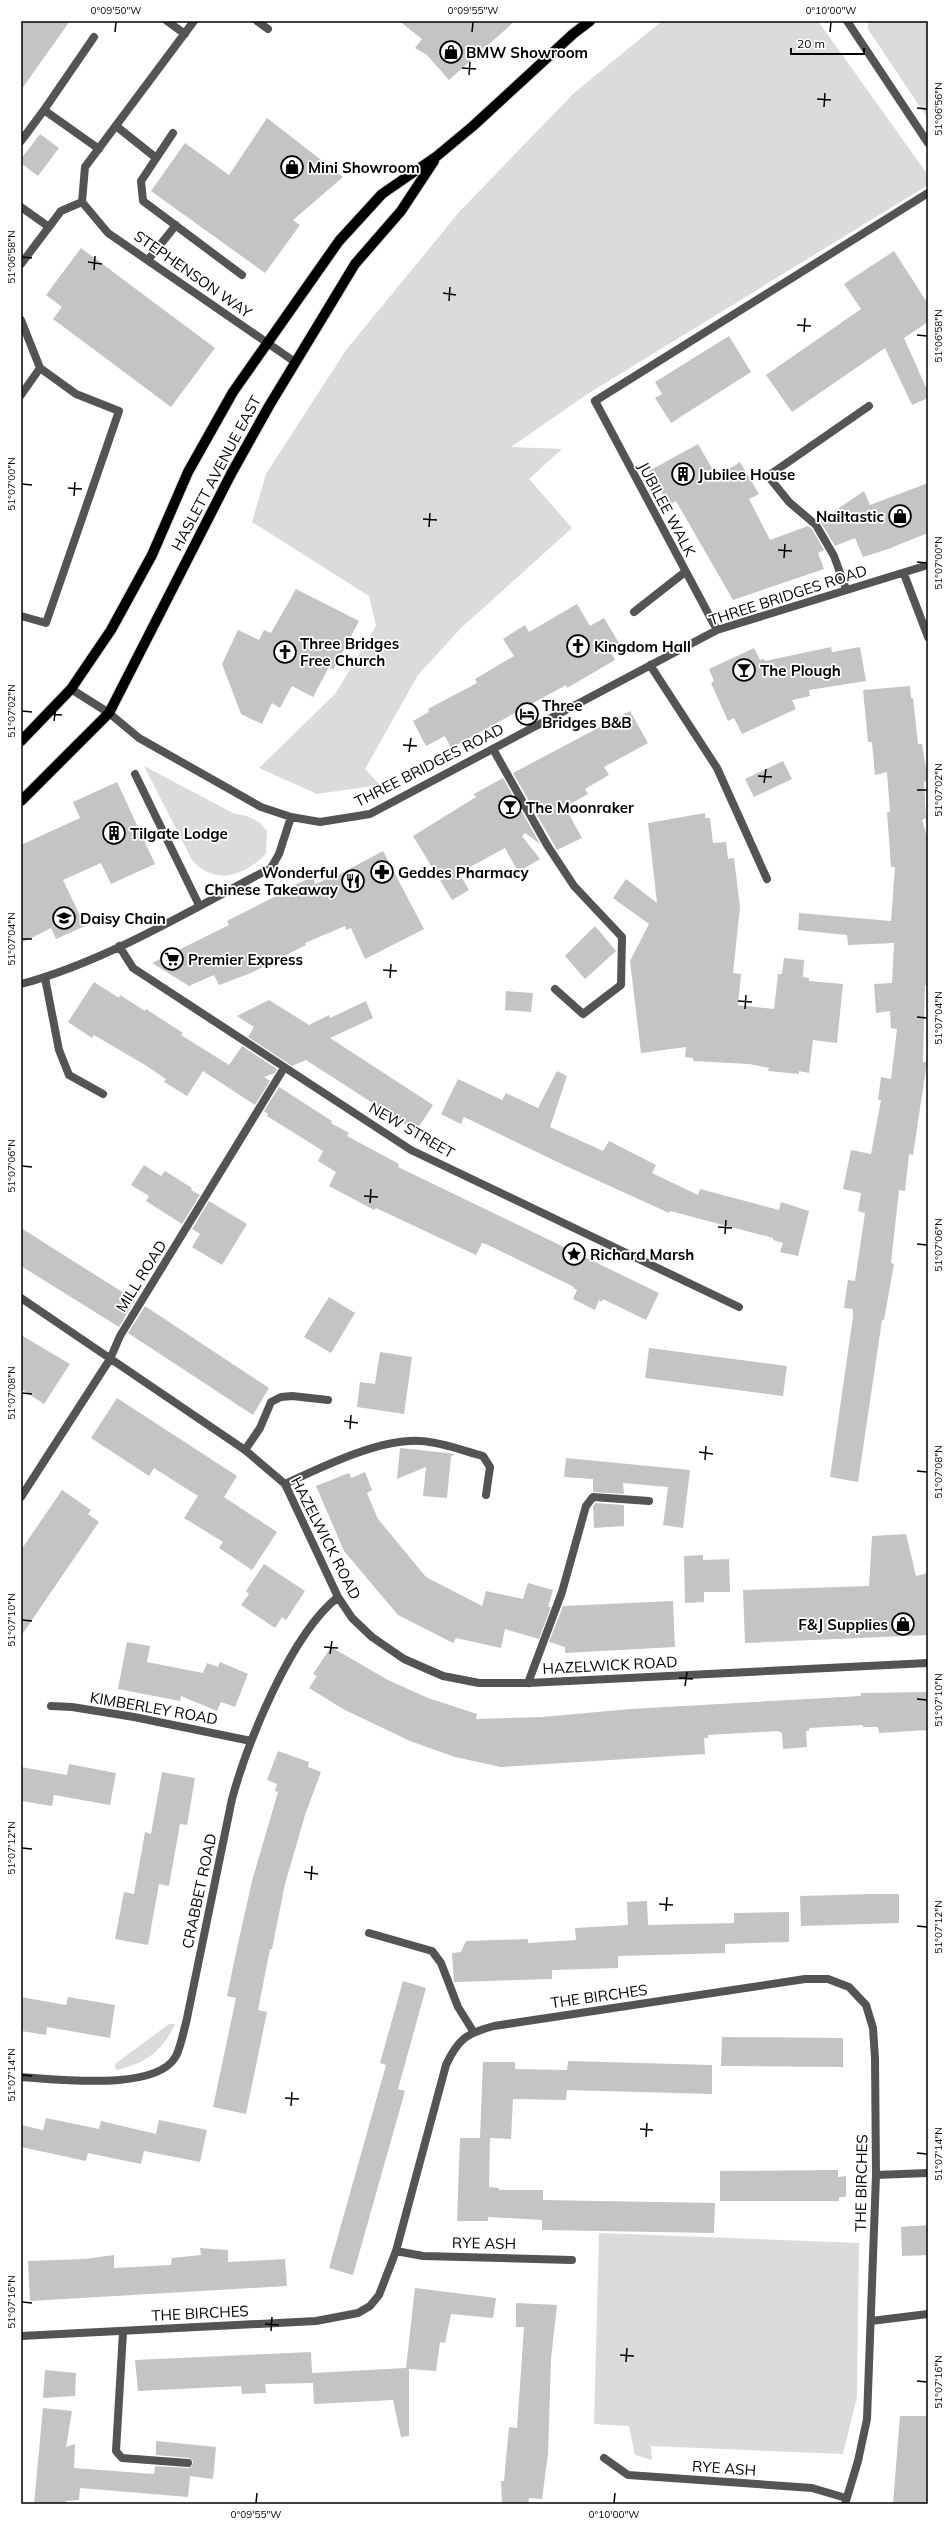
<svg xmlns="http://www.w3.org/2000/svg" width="949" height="2525" viewBox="0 0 949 2525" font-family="Mulish,sans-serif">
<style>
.green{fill:#dbdbdb}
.building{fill:#c4c4c4}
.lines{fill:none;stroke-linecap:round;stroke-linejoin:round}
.primary-casing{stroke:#dbdbdb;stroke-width:12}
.lane{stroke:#545454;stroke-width:8}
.street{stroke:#545454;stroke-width:8}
.primary{stroke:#000;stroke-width:10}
.ticks{fill:none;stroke:#000;stroke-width:1.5}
.labels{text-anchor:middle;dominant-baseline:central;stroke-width:3.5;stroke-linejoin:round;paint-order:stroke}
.poi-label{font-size:15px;font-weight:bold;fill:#000;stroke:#fff;text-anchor:start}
.street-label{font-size:15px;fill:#000;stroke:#fff}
.neatline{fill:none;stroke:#000;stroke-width:1.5}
.ticks-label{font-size:10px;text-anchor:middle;fill:#000}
</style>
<rect width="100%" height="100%" fill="#fff"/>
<path class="green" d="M662 21H818L928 175V185L589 393 511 447 562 449 529 479 572 528 460 629 418 675 365 769 380 785 317 794 259 768 335 694 376 626 369 596 252 522 266 474 346 350 460 211 574 93Z
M868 21H928V119L868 29Z
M144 766 233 813 250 817 260 823 267 831 266 854C244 876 215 886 192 860Z
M169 2024H175C163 2051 145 2064 116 2070L115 2064Z
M599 2233 859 2243 857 2397 843 2454 651 2446 652 2460 635 2455 629 2426 594 2424Z"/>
<path class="building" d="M21 21H70L21 90Z
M399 21H515L449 80 427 55 415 48 422 39Z
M267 118 343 177 293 220 300 225 265 273 151 191 185 143 229 175Z
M40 134 59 148 38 176 21 163V159Z
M81 248 215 348 171 407 53 319 62 307 46 295Z
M894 251 928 304V322L904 338 928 392V398L912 405 885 348 792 412 766 375 861 309 844 284Z
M729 336 751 372 671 423 655 398 662 394 655 382Z
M698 444 717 477 740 462 759 494 749 499 770 540 808 526 812 529 824 550 818 553 824 569 733 600 676 501 669 505 649 471Z
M928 483V533L888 549 863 557 855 538 835 546 820 521 864 491 870 505Z
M296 589 359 621 333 670 329 667 313 697 292 686 280 708 272 703 262 724 241 714 222 664 238 630 259 640 264 630 271 633Z
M577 604 590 626 604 618 619 643 609 649 615 660 567 688 566 685 451 748 445 736 426 746 413 721 429 712 428 709 477 683 475 679 514 656 503 639 525 625 529 632Z
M831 647 832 652 860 647 866 681 809 690 810 696 792 700 796 709 742 734 734 718 728 721 711 683 714 681 709 669 754 648 760 660 764 659 765 661Z
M910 686 911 698H913L918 744H922L928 780 924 782 926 818 922 820 928 840V986L925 985 923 1062H927L913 1155 909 1154 905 1191 899 1190 891 1263 894 1264 884 1320H882L858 1482 830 1477 853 1317V1309L844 1308 846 1293 848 1280 855 1281 865 1213 858 1211 861 1193 843 1189 851 1150 871 1154 881 1100H878L881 1077 891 1079 897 1029 891 1028 890 1011 876 1013 874 984 892 983 894 943 848 945 847 935 798 930 799 913 891 921 895 867H891L887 812H890L887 772 875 775 872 742H868L863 690Z
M630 711 648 743 604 767 609 775 585 789 588 794 565 807 582 838 557 850 513 773Z
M783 761 792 779 754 797 745 779Z
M503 778 540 844 525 833 522 836 540 859 518 872 505 848 459 873 469 890 452 900 413 836 476 797 474 794Z
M117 782 155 864 111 884 101 863 63 880 85 926 56 939 51 928 21 943V845L80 818 73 802Z
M705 813V818H710L713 843 726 842 728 859 734 858 740 907 733 973 741 974 738 1005 774 1009 778 974H782L784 958 804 960 803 977 809 978V981L843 984 837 1043 813 1040 809 1073 799 1071V1074L768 1071 769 1068 749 1064 693 1061V1058L685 1057 686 1047 641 1053 630 961 649 924 613 898 626 879 657 903 648 823Z
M383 851 424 929 365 959 351 928 346 930 345 926 305 943 306 945 251 973 219 985 214 975 189 986 152 963 229 925 227 921 294 887V885L313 877 315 884 340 874Z
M595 926 616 951 585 979 565 956Z
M94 982 119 998 120 995 145 1011 146 1009 183 1033 181 1035 229 1065 242 1046 277 1069 275 1073 264 1077 270 1081 255 1105 203 1071 187 1096 164 1082 166 1079 145 1065 94 1035 92 1038 68 1022Z
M506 991 533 993 531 1012 505 1010Z
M269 1000 309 1025 329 1015 330 1018 366 1001 373 1018 330 1038 433 1105 416 1131 306 1060 292 1066 248 1037 254 1027 237 1016Z
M557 1071 567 1076 550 1127 603 1151 609 1141 656 1165 652 1173 698 1195 700 1189 779 1210 781 1202 809 1211 798 1256 780 1252 783 1243 773 1240V1238L670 1211 669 1213 568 1167 464 1117 461 1124 441 1114 458 1079 502 1100 506 1093 538 1108Z
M279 1087 332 1121 331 1123 349 1133 347 1136 399 1164 398 1167 659 1293 646 1320 603 1299 602 1302 599 1300 595 1310 573 1299 577 1290 573 1288 574 1287 486 1244 482 1243 476 1255 376 1208 374 1210 329 1186 336 1172 318 1161 323 1151 267 1116 268 1114 264 1111Z
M144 1165 161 1176 165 1171 192 1188 191 1190 200 1195 182 1224 146 1201 149 1196 131 1185Z
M209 1201 247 1224 222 1265 192 1247 200 1234 192 1229Z
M21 1228 135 1300 119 1327 21 1266Z
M329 1297 355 1313 331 1353 304 1337Z
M145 1306 269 1388 253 1415 128 1333Z
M21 1335 70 1364 44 1404 21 1389Z
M649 1348 787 1366 783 1396 645 1378Z
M380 1352 412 1357 404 1414 357 1407 360 1382 375 1384Z
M117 1398 237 1476 224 1497 277 1532 252 1570 219 1548 223 1542 184 1518 198 1496 154 1468 149 1476 91 1438Z
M400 1448 456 1454 451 1456 447 1498 423 1496 426 1467 397 1479Z
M566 1458 690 1470 683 1528 663 1525 668 1487 623 1483 624 1494 593 1492V1479L564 1477Z
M365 1472 372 1490 367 1493 378 1519 426 1577 482 1606 486 1591 523 1599 528 1583 553 1590 548 1607H551L539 1639 505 1629 501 1648 456 1638 453 1643 398 1615 344 1551 316 1486 349 1473 351 1478Z
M62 1490 91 1510 88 1514 99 1522 21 1636V1550Z
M596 1503 624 1505V1526L594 1528 593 1506Z
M906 1534 916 1576 928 1573V1635L745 1643 743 1590 869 1586 872 1536Z
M703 1555V1560L729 1559 730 1592H704V1602L685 1603 684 1556Z
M264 1564 305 1591 286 1620 282 1617 275 1628 241 1605 249 1594 246 1591Z
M673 1601 675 1647 565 1653V1647L549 1642 563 1606Z
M127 1642 150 1646 147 1662 203 1673 207 1663 218 1667 220 1662 248 1674 235 1707 221 1702 217 1711 181 1696 180 1701 118 1689Z
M331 1647 388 1680 428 1698 477 1714 476 1719 542 1717 630 1709 861 1696V1693L928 1692V1730L879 1733 878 1727H863V1725L809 1728V1731H806L807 1747 783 1749 782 1733 778 1731 708 1735V1738H704L705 1754 501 1767 455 1757 410 1741 343 1709 309 1688 317 1676 313 1674Z
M278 1751 309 1762 308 1767 321 1772 305 1815 285 1884 272 1949H270L258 2010 267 2012 246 2114 213 2107 236 1998 227 1996 237 1948 252 1881 278 1792 275 1791 277 1784 267 1780Z
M69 1764 116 1773 110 1805 54 1795 52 1806 21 1801V1767L67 1775Z
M162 1772 195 1778 187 1825 180 1824 169 1886 159 1884 148 1945 115 1939 124 1892 134 1894 145 1832 151 1834Z
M872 1894H899V1923L801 1926 800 1896Z
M647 1901 648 1925 734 1923V1913L789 1912V1942L725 1944V1953L618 1956V1968L552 1970V1979L454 1982 452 1953 461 1952 466 1941 528 1939V1943L576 1940 575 1928 628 1925 627 1902Z
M403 1981 426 1988 398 2089 405 2091 353 2275 329 2268 386 2065 380 2063Z
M21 1997 66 2005 68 1997 115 2005 110 2038 47 2027 46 2035 21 2031Z
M722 2037 843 2038V2067L721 2066Z
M568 2061 712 2065V2094L567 2090 566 2100 513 2099 511 2139 490 2138 489 2187 499 2188V2190H543V2200L715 2203 714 2233 542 2230V2220L488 2217V2221H457L460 2138H486H480L483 2062H515V2069L567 2070Z
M46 2118 99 2129 101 2121 156 2134 159 2120 207 2130 200 2162 144 2151 141 2164 88 2153 86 2161 21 2147V2125L43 2130Z
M838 2170V2177L846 2176V2197H839V2201H720V2171Z
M928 2225V2255L902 2256 901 2227Z
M200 2248 228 2250V2262L285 2259 287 2286 30 2301 28 2261 85 2259 114 2255V2268L171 2265 172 2258 201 2255Z
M415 2288 496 2298 493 2318 451 2314 445 2343 440 2342 436 2371 409 2369V2436L401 2437 393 2400 314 2404 313 2383 265 2384 266 2393 242 2394 241 2386 138 2391 135 2360 311 2352 312 2373 406 2368Z
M516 2303 557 2305 551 2359 548 2454 542 2499 529 2498 528 2504H502L501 2481H504L509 2427 517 2428 522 2357 524 2327H516Z
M45 2370 76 2373 75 2396 43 2398Z
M43 2408 72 2411 66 2447 75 2444 74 2468 154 2474 155 2466 188 2468 192 2466 193 2461 189 2458 156 2455V2441L216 2447 213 2479 190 2476 188 2497 80 2488 79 2500 66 2501V2504H34Z
M900 2416H928V2504H893Z"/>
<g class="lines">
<g class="primary-casing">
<path id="primary" d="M21 741 71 689 111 630 152 555 188 472 233 392 339 241 382 194 437 156 473 126 573 34 590 21
M21 801 109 713 231 474 269 406 355 264 401 211 434 161"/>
</g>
<path class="lane" d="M257 21 268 29
M847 21 928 143
M94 37 44 110 99 149
M116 126 155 157
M173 133 141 181 143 201 242 275
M21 141 44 110
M21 207 49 227
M148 260 176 225
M21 320 40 368
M21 395 40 368 76 394 119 411 46 623 21 616
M595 401 928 193
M846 589 834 556 816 525 789 502 768 476 869 406
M634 612 685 572
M493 749 547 845 574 886 622 937 621 985 583 1014 555 989
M135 774 199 905
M45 978 59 1050 69 1075 103 1094
M245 1450 260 1428 271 1402 281 1397 292 1396 328 1400
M285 1484C322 1467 380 1438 421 1441 441 1442 464 1451 483 1456L490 1467 486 1495
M528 1683 562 1592 586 1506 593 1497 649 1501
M369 1933 432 1951 441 1963 458 2007 473 2031
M876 2175 928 2173
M123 2332 116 2451 122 2458 188 2463"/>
<path class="street" d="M167 21 185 34
M82 202 108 233 295 362
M21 264 61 211 82 202 85 167 194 21
M595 401 717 630
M904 574 928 637
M650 665 717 768 767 879
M71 689 109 713 139 738 261 807 291 817 320 822 370 814 717 630 928 565
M119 946 133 968 411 1150 739 1307
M21 984C107 961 192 909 271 868L279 854 291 817
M21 1298 245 1450 285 1484 338 1597 352 1618 372 1637 404 1659 443 1676 479 1683H528L928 1663
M21 1497 110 1359 120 1336 284 1068
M51 1706 72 1707 134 1717 251 1741
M21 2077C57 2079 157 2092 176 2056 181 2046 183 2033 186 2023L232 1799C248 1741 291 1634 338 1597
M396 2251 423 2256 572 2260
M871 2321 928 2314
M21 2336 316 2321 358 2313 370 2306 379 2295 396 2251 446 2065C458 2039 467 2033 494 2026L805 1979H828L849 1987 866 2005 873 2028 875 2058 876 2175 867 2419 858 2461 845 2504
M604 2458 628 2475 812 2488 846 2498"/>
<use href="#primary" class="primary"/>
</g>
<path class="ticks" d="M115 32 116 22M472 32 473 22M830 32 831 22M462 68 476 69M469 75 470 62M817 99 831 100M824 107 825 93M917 108 927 109M22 257 32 258M88 262 102 264M94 270 95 256M443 293 456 295M449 301 450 287M797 325 811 326M804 332 805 318M917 335 927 336M22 484 32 485M68 488 82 489M74 496 75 482M423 519 437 520M429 527 430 513M778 550 792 551M784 558 785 544M917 562 927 563M22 711 32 712M48 714 62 715M54 721 56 707M403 745 417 746M409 752 411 738M758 776 772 777M764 783 766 769M917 790H927M22 939H32M383 970 397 971M390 978 391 964M738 1001 752 1002M745 1009 746 995M917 1017 927 1018M22 1166 32 1167M364 1196 378 1197M370 1203 371 1189M718 1227 732 1228M725 1234 726 1220M917 1244 927 1245M22 1393 32 1394M344 1421 358 1423M350 1429 351 1415M699 1452 713 1454M705 1460 706 1446M917 1471 927 1472M22 1620 32 1621M324 1647 338 1648M330 1654 332 1641M679 1678 693 1679M685 1686 687 1672M917 1699 927 1700M22 1848 32 1849M304 1872 318 1874M311 1880 312 1866M659 1904 673 1905M666 1911 667 1897M917 1926 927 1927M22 2075 32 2076M285 2098 299 2099M291 2106 292 2092M640 2129 653 2130M646 2137 647 2123M917 2153 927 2154M22 2302 32 2303M265 2324 279 2325M271 2331 272 2317M620 2355 634 2356M626 2362 627 2348M917 2381 927 2382M256 2503 257 2493M614 2503 615 2493"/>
<defs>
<g id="shop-ring" transform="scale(1.15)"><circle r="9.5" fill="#fff" stroke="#000" stroke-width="1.5"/><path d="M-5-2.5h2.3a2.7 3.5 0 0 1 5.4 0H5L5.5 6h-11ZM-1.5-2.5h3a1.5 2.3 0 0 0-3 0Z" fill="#000"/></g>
<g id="building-ring" transform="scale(1.15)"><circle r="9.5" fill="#fff" stroke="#000" stroke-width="1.5"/><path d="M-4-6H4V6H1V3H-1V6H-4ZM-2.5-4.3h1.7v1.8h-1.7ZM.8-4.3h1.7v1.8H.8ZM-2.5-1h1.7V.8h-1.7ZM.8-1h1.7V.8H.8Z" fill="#000"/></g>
<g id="church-ring" transform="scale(1.15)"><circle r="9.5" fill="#fff" stroke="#000" stroke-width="1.5"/><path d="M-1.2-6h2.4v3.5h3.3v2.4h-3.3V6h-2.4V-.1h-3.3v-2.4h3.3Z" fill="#000"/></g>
<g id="bar-ring" transform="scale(1.15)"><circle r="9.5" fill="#fff" stroke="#000" stroke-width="1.5"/><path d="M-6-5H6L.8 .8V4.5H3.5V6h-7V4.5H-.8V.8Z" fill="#000"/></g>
<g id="hotel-ring" transform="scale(1.15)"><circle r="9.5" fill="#fff" stroke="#000" stroke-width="1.5"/><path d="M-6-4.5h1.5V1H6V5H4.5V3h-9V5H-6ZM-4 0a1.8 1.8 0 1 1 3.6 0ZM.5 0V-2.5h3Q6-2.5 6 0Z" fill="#000"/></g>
<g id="pharmacy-ring" transform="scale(1.15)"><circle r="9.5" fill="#fff" stroke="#000" stroke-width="1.5"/><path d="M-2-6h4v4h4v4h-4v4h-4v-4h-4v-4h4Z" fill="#000"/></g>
<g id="restaurant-ring" transform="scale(1.15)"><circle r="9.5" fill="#fff" stroke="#000" stroke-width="1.5"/><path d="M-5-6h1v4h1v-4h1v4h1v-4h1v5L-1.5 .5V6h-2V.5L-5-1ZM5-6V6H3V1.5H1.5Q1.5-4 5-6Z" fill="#000"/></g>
<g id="school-ring" transform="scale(1.15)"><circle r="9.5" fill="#fff" stroke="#000" stroke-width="1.5"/><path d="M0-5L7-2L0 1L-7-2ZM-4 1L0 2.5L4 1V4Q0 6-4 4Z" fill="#000"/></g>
<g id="supermarket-ring" transform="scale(1.15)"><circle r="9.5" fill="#fff" stroke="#000" stroke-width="1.5"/><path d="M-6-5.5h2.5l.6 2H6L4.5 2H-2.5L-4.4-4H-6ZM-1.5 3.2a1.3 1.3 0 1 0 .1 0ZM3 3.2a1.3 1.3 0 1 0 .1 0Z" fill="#000"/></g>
<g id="sight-ring" transform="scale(1.15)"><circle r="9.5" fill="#fff" stroke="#000" stroke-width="1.5"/><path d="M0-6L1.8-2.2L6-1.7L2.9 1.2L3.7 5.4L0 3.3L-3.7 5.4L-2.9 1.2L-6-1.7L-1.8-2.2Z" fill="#000"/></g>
</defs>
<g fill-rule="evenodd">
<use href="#shop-ring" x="451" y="52"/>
<use href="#shop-ring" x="292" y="167"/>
<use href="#building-ring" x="683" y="474"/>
<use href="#shop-ring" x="900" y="516"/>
<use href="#church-ring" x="578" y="646"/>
<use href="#church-ring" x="285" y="652"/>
<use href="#bar-ring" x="744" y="670"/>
<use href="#hotel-ring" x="527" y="714"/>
<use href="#bar-ring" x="510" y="807"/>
<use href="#building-ring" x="114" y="833"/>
<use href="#pharmacy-ring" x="382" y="872"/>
<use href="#restaurant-ring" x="353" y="881"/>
<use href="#school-ring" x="64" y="918"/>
<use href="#supermarket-ring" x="172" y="959"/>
<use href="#sight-ring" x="574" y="1254"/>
<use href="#shop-ring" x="903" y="1624"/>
</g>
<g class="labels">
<g class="poi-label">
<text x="466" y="52">BMW Showroom</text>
<text x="308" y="167">Mini Showroom</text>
<text x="698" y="474">Jubilee House</text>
<text x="884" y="516" text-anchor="end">Nailtastic</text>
<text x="300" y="643">Three Bridges<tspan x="300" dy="17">Free Church</tspan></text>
<text x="594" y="646">Kingdom Hall</text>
<text x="760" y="670">The Plough</text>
<text x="542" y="705">Three<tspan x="542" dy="17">Bridges B&amp;B</tspan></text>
<text x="526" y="807">The Moonraker</text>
<text x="130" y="833">Tilgate Lodge</text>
<text x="338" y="872" text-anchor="end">Wonderful<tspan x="338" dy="17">Chinese Takeaway</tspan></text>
<text x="398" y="872">Geddes Pharmacy</text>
<text x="80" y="918">Daisy Chain</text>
<text x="188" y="959">Premier Express</text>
<text x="590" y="1254">Richard Marsh</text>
<text x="888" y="1624" text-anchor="end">F&amp;J Supplies</text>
</g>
<g class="street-label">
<text transform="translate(193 274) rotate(35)">STEPHENSON WAY</text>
<text transform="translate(216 473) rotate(-62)">HASLETT AVENUE EAST</text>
<text transform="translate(667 509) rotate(62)">JUBILEE WALK</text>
<text transform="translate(788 595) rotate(-18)">THREE BRIDGES ROAD</text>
<text transform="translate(429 765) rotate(-27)">THREE BRIDGES ROAD</text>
<text transform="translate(412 1130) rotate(30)">NEW STREET</text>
<text transform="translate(141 1276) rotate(-58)">MILL ROAD</text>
<text transform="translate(326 1538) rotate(63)">HAZELWICK ROAD</text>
<text transform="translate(610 1665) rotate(-3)">HAZELWICK ROAD</text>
<text transform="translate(154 1708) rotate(10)">KIMBERLEY ROAD</text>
<text transform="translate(199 1891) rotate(-78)">CRABBET ROAD</text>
<text transform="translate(599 1996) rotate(-8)">THE BIRCHES</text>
<text transform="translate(861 2183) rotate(-89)">THE BIRCHES</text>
<text transform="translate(484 2243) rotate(1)">RYE ASH</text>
<text transform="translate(200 2313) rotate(-3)">THE BIRCHES</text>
<text transform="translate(724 2468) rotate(4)">RYE ASH</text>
</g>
</g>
<rect width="949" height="2525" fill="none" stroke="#ffffff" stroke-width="44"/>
<path d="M791 48v6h73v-6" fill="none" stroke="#000000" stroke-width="2"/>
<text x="797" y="48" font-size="12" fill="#000000" stroke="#ffffff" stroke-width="3" paint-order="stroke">20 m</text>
<rect x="22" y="22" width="905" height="2481" class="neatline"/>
<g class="ticks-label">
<text x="116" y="14">0°09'50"W</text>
<text x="473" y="14">0°09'55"W</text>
<text x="831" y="14">0°10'00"W</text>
<text transform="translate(938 109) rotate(-90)" y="4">51°06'56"N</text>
<text transform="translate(11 257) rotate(-90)" y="4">51°06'58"N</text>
<text transform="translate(938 336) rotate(-90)" y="4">51°06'58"N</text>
<text transform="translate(11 484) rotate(-90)" y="4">51°07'00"N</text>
<text transform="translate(938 563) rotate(-90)" y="4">51°07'00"N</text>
<text transform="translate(11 711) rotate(-90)" y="4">51°07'02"N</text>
<text transform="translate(938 790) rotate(-90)" y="4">51°07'02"N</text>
<text transform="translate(11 939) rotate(-90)" y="4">51°07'04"N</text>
<text transform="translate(938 1018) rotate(-90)" y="4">51°07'04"N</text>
<text transform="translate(11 1166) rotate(-90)" y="4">51°07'06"N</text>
<text transform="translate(938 1245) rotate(-90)" y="4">51°07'06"N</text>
<text transform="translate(11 1393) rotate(-90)" y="4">51°07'08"N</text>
<text transform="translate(938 1472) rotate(-90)" y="4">51°07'08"N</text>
<text transform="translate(11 1620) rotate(-90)" y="4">51°07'10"N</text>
<text transform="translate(938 1700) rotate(-90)" y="4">51°07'10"N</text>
<text transform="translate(11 1848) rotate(-90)" y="4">51°07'12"N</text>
<text transform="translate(938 1927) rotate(-90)" y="4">51°07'12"N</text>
<text transform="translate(11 2075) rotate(-90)" y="4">51°07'14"N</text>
<text transform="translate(938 2154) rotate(-90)" y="4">51°07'14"N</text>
<text transform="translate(11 2302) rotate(-90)" y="4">51°07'16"N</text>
<text transform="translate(938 2382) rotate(-90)" y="4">51°07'16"N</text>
<text x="256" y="2518">0°09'55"W</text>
<text x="614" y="2518">0°10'00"W</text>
</g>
</svg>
